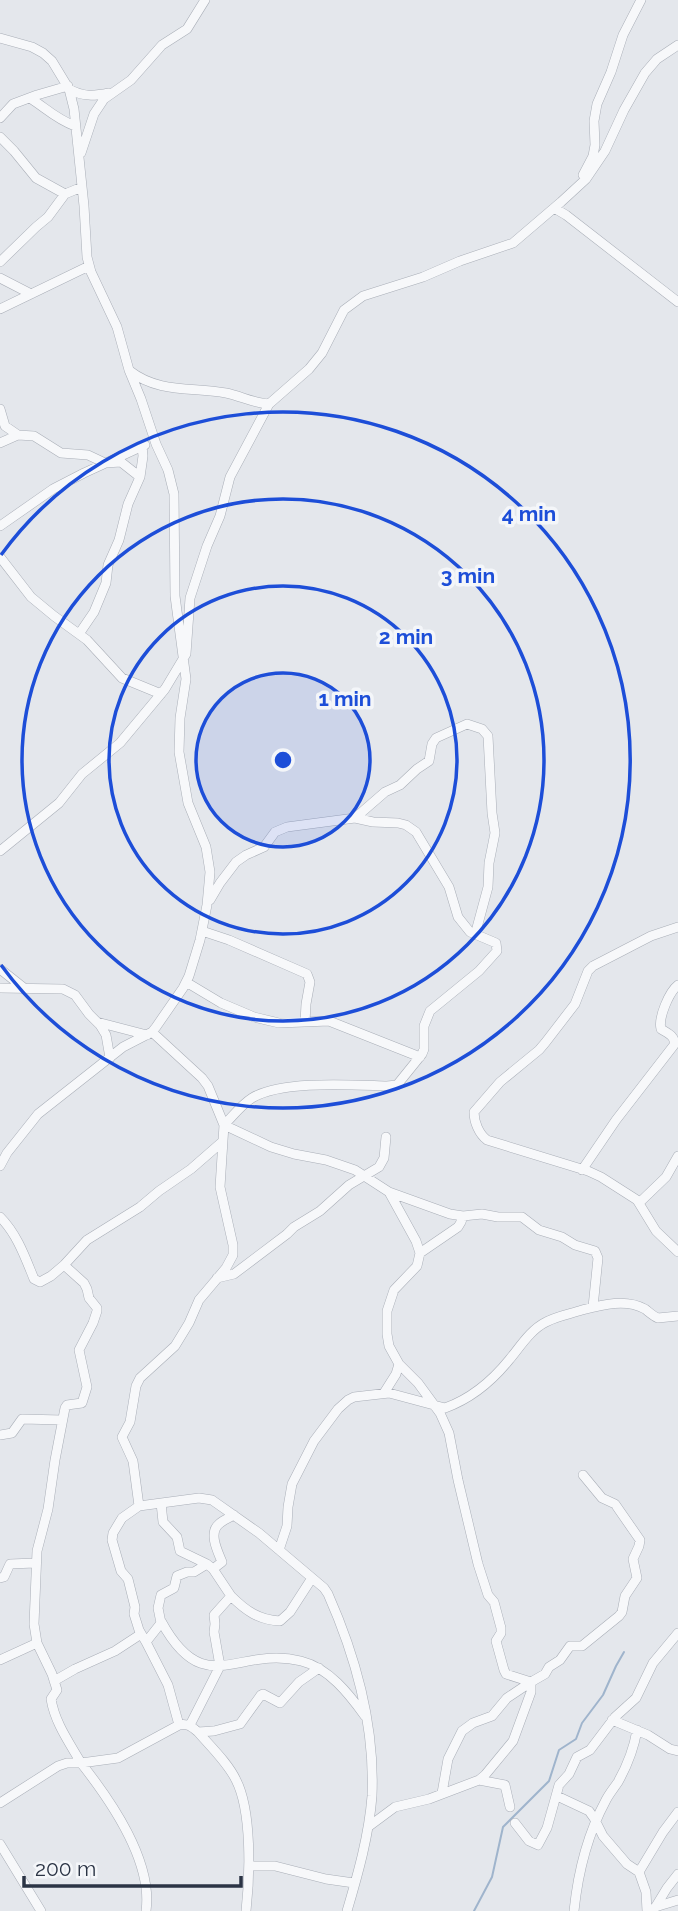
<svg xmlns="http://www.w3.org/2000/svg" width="678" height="1911" viewBox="0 0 678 1911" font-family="Raleway,sans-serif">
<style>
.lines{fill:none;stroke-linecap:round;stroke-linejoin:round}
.stream{stroke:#9fb4cc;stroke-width:2}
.minor-casing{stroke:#a9aeb7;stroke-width:10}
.minor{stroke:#f7f8fa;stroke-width:9}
.ring{fill:none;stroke:#1d4ed8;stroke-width:3.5}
.centre{fill:#1d4ed8;stroke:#f4f6f9;stroke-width:3.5}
.ring-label{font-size:21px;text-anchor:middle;font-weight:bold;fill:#1d4ed8;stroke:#f4f6f9;stroke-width:7;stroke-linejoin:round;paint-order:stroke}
</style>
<rect width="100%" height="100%" fill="#e4e7ec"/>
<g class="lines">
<path class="stream" d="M474 1911 492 1877 503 1827 549 1781 559 1750 576 1739 582 1723 603 1695 616 1666 624 1652"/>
<g class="minor-casing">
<path id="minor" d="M0 38 32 47 43 53 52 61 69 89 74 109 84 206 87 257 91 272 117 327 129 370 141 399 156 444 168 470 174 494 175 596 186 679 180 718 179 752 188 803 206 847 210 872 207 905 200 940 189 976 183 988 156 1027 152 1032 123 1047 38 1114 7 1153 0 1166
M69 89C83 97 94 96 109 93
M30 98C47 109 56 119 75 126
M0 118 13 104 37 95 68 86
M0 137 14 151 36 178 65 194
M81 153 94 114 104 99 131 80 162 45 187 29 205 0
M583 175 593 156 595 145 594 121 597 104 611 72 623 35 641 0
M554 208 566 215 678 302
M0 262 36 227 48 217 65 194 82 187
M0 278 31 294
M0 309 89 266
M130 371C158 393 192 387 226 393 241 396 253 403 269 404
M0 409 5 426 18 435
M0 443 18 435 34 436 61 453 88 455 105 463 121 462 140 477
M0 526 53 489 84 473 145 445
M0 557 31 597 54 616 87 640 122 678 161 694
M79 634 94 612 106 583 108 565 119 540 128 504 140 477 143 456 142 446
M355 818 373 822 398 823 406 825 416 832 449 887 458 917 470 932 496 943 497 951 479 971 430 1011 424 1026V1049L422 1054 397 1085 387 1086C352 1085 282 1080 252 1098 241 1105 233 1116 224 1125L271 1147 294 1154 326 1160 355 1170 389 1192 416 1241 420 1253 417 1266 394 1290 387 1311V1334L389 1346 399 1364 396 1374 384 1393
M0 851 59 803 82 774 120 743 165 689 186 654 190 598 207 546 220 516 230 477 269 404 309 369 322 353 344 310 363 296 423 277 460 261 513 243 561 202 586 179 605 151 624 110 645 73 657 59 678 45
M210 900 220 883 236 862 246 855 264 847 275 832 287 827 355 818 385 792 400 785 417 769 429 761 432 744 436 738 467 724 482 729 488 736 492 813 495 833 489 863 488 887 475 935
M678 927 651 936 593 966 588 971 575 1004 545 1043 539 1050 500 1082 474 1112C474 1122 479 1134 487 1140L588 1171 601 1177 637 1200 656 1231 678 1252
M202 931 229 940 307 974 310 982 306 1004 305 1022
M0 969 24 988
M186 982 221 1003 254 1017 279 1023 329 1021 420 1057
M0 988 63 989 75 995 89 1014 100 1025 106 1035 110 1058
M97 1022 147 1035
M152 1032 202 1078 208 1086 224 1125 220 1187 233 1245V1255L226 1268 199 1300 189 1323 175 1346 140 1378 136 1386 130 1422 122 1437 133 1461 139 1506 199 1498 212 1500 259 1533 324 1588 328 1594C356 1657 375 1726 372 1796 369 1835 358 1874 347 1911
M582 1170 616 1120 674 1045C676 1036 667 1033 661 1029 658 1018 669 992 678 985
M389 1192 450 1214 463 1216 482 1214 498 1217H522L539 1230 562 1237 575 1245 595 1251 598 1258 593 1307
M639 1203 666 1177 678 1156
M0 1217C17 1234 25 1257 34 1279L40 1282 51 1276 64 1265 87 1240 140 1207 159 1191 191 1169 222 1142
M420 1253 458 1227 461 1222 463 1216
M217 1278 234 1274 287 1234 294 1227 320 1211 349 1185 379 1167 384 1158 386 1137
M399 1364 418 1383 440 1413 449 1433 458 1480 478 1564 488 1595 494 1602 501 1628V1633L496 1641 504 1670 506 1674 531 1682
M0 1435 12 1433 22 1419 62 1420
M161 1503 163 1522 177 1537 180 1551 207 1564
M139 1506 122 1518 113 1533 112 1540 121 1571 128 1579 135 1607 134 1614 139 1630 146 1642
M279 1550 287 1526 288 1507 292 1484 314 1441 338 1409 348 1400 354 1397 389 1393 445 1408C470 1399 492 1381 509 1360 520 1347 530 1330 546 1322 557 1316 570 1314 582 1310 601 1305 626 1298 645 1309 649 1312 653 1316 658 1318L678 1316
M0 1578 4 1577 10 1564 35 1563
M231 1596C246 1611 259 1620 280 1621L290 1612 312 1578
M161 1621C205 1702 237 1645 301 1661 329 1668 349 1694 365 1716
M37 1643 52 1674 57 1690 51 1699C55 1723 69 1742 81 1763L118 1758 179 1725C188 1723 192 1727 198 1732L214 1731 240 1724 261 1695 263 1694 280 1703 299 1682 319 1668
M0 1660 37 1643 34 1624 37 1551 48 1509 55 1460 65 1408 67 1405 82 1403 87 1387 79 1350 93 1323 97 1311V1308L89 1298 87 1289 84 1283 64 1265
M54 1681 75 1669 115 1651 141 1634
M612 1720 648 1735 670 1749 678 1751
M179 1725 168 1685 146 1642 161 1623 158 1608 161 1595 174 1588 177 1576 187 1572H194L207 1564 213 1569
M190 1725 220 1666 214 1632 215 1624 214 1615 231 1596 213 1569 222 1562C218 1552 208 1533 219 1524 223 1520 229 1518 234 1515
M198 1732C211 1747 228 1763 236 1780 252 1811 250 1876 246 1911
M479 1780 505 1785 510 1807
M442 1793 448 1759 462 1731 473 1723 492 1716 507 1698 531 1682
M557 1796 589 1811 594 1818 603 1836 627 1864 639 1872 646 1892 647 1911
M0 1803 58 1766 67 1763H81C111 1801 153 1861 146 1911
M515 1823 529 1841 538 1845 547 1828 559 1785 569 1774 577 1757 590 1750 615 1717 636 1698 653 1663 678 1633
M368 1827 395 1807 429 1799 479 1780 485 1775 513 1741 531 1692V1682L545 1674 549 1667 560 1660 570 1646H582L619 1616 622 1612 625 1596 637 1578 633 1559 639 1546 640 1540 615 1504 602 1498 583 1475
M0 1844 41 1911
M249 1866H275L326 1879 354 1883
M639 1872 663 1832 678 1812
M655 1907 678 1900
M574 1911C578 1872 587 1835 606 1800 609 1794 614 1788 618 1782 627 1766 634 1748 637 1730
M653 1911 667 1888 678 1874"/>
</g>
<use href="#minor" class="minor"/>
</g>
<circle cx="283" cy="760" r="87" fill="#1d4ed8" fill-opacity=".12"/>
<g class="ring">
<circle cx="283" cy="760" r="87"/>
<circle cx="283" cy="760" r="174"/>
<circle cx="283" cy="760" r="261"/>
<path d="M1 555A348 348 0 1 1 1 965"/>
</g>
<circle cx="283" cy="760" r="10" class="centre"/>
<g class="ring-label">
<text x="529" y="521">4 min</text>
<text x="468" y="583">3 min</text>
<text x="406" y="644">2 min</text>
<text x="345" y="706">1 min</text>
</g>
<path d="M24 1876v10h217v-10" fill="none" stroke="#2b3445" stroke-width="3.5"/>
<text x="35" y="1876" font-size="21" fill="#2b3445" stroke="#f4f6f9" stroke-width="5" paint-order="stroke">200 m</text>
</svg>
